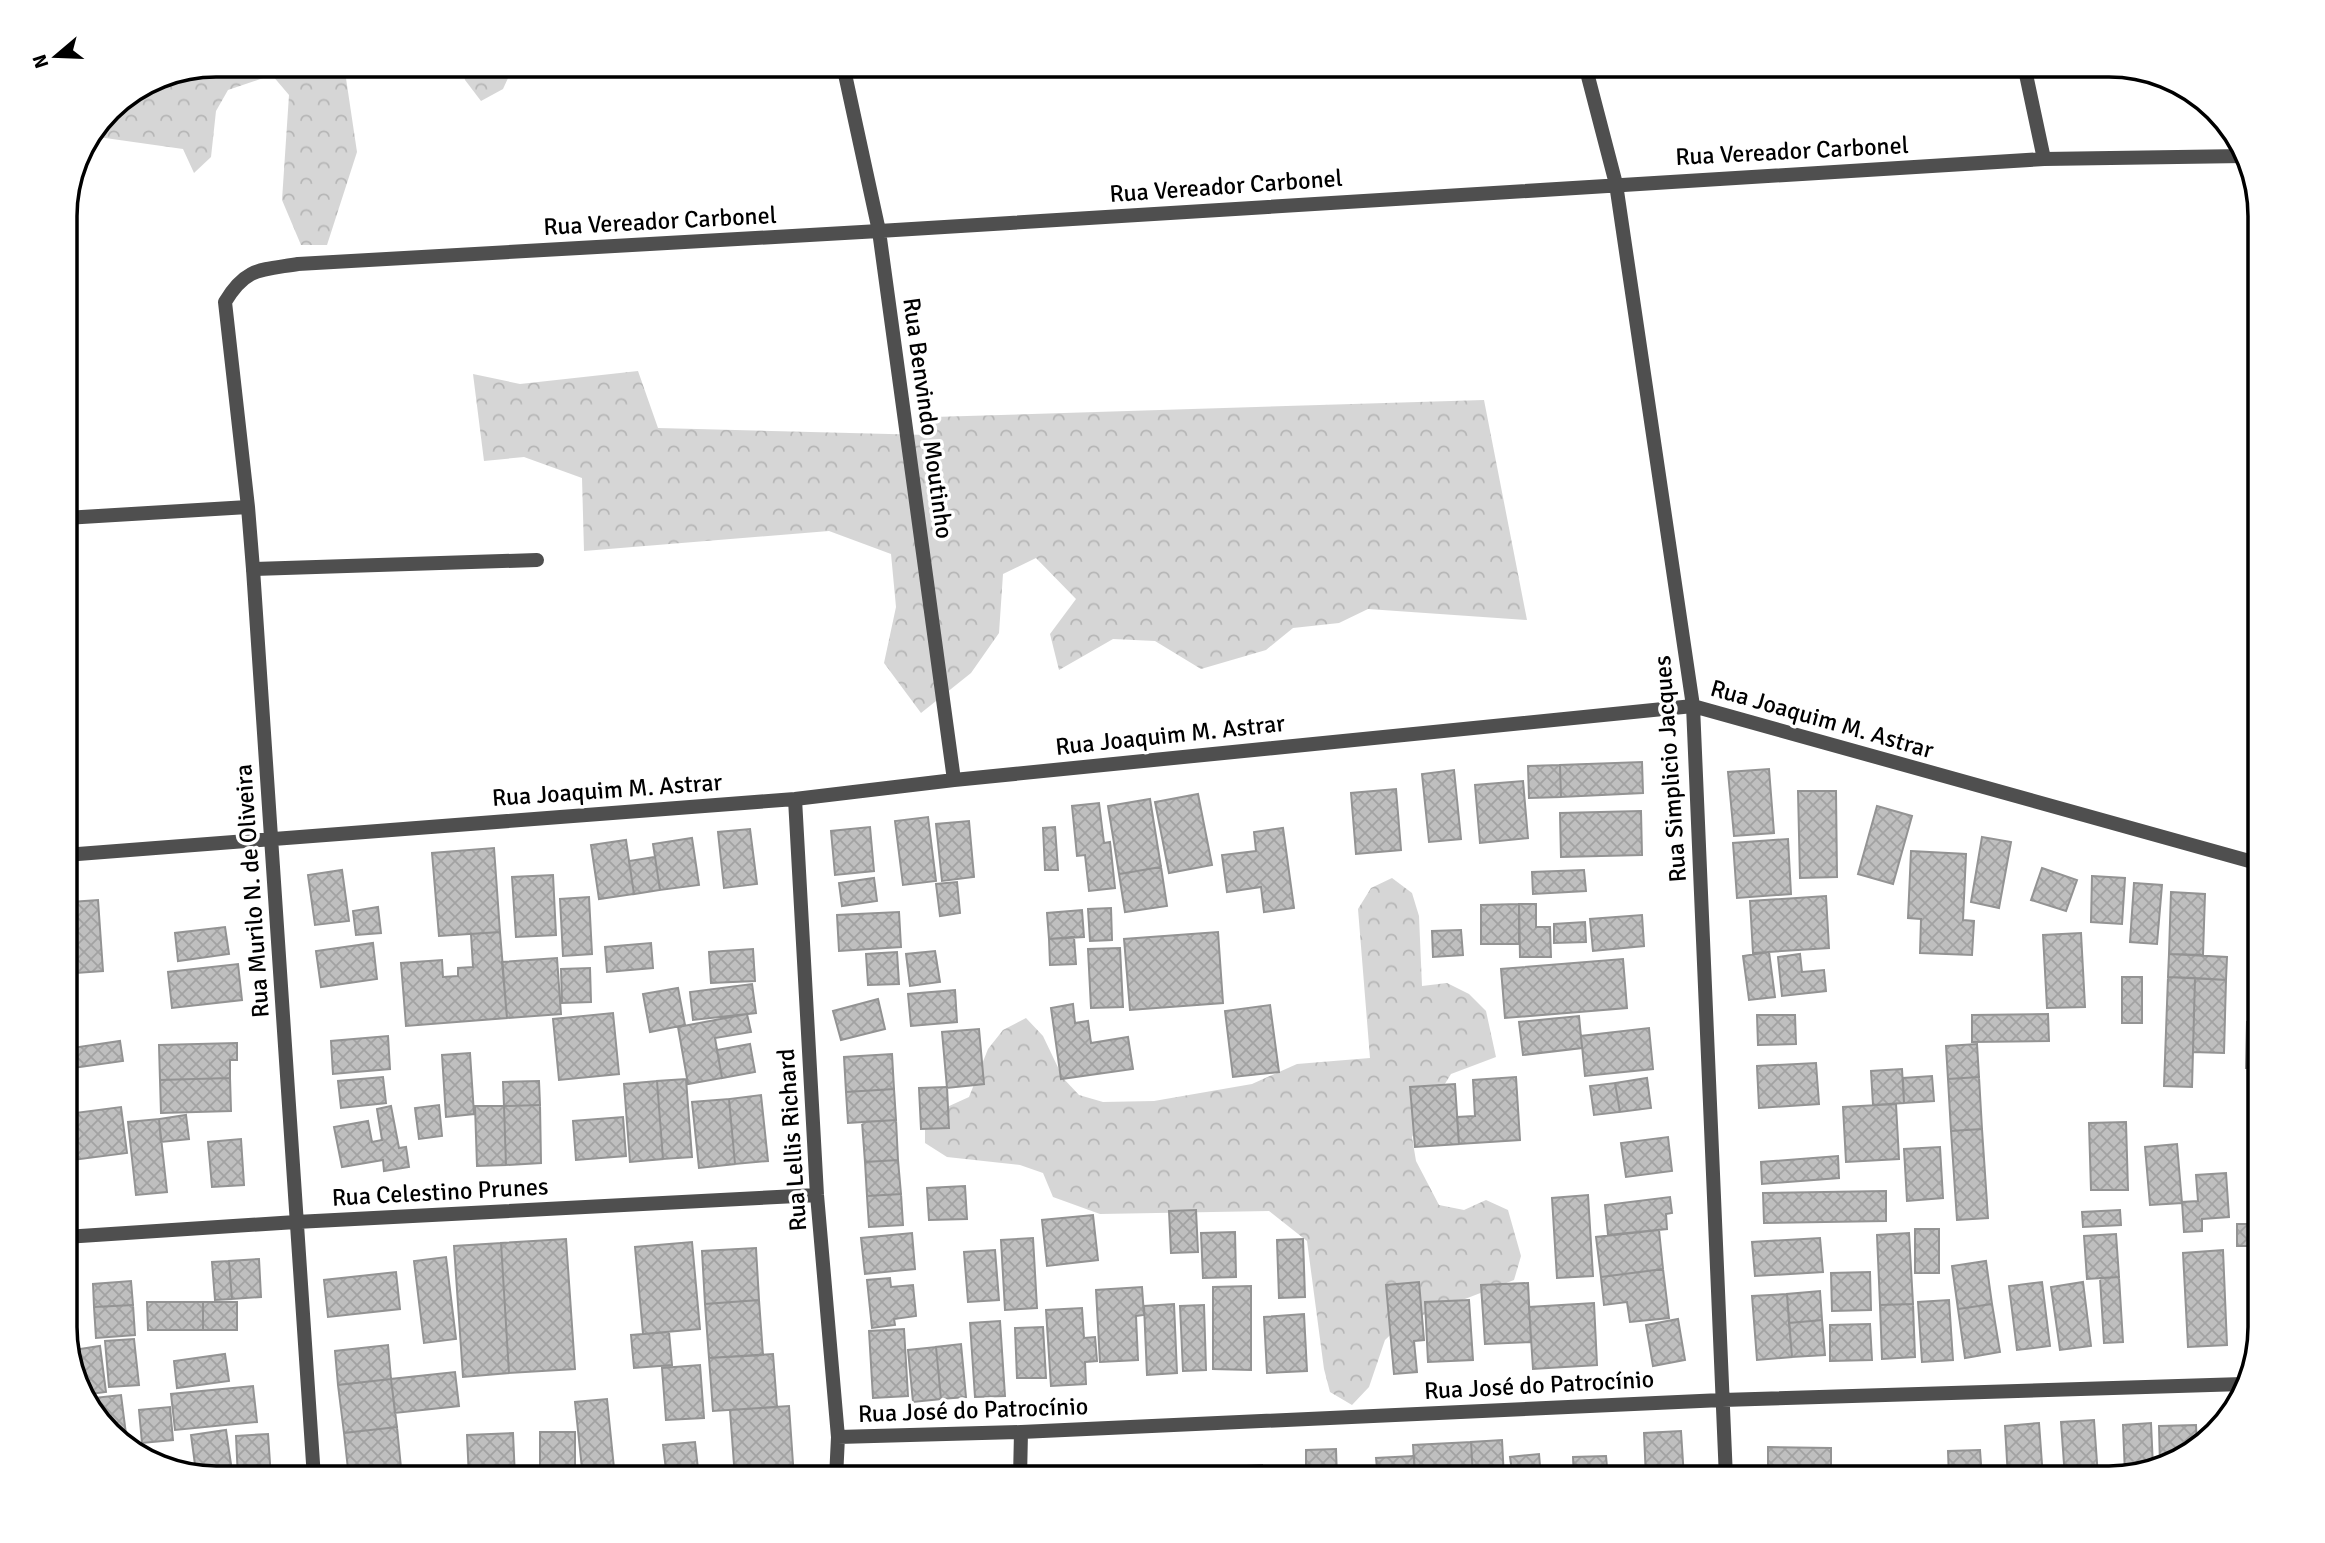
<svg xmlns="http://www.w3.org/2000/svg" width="2325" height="1543" viewBox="0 0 2325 1543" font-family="Signika,sans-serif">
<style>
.forest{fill:url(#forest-crowns)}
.building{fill:url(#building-cross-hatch);stroke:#939393;stroke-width:2}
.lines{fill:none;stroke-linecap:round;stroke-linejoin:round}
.lane{stroke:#4f4f4f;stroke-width:14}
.street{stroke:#4f4f4f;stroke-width:14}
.labels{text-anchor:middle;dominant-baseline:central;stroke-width:7;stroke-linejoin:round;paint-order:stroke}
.street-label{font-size:24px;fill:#000;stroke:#fff}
.rim{fill:none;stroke:#000;stroke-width:3.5}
</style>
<defs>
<pattern id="forest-crowns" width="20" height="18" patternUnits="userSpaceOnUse" patternTransform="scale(1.75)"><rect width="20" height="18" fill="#d6d6d6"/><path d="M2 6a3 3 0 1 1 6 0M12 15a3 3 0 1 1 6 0" fill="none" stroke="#b6b6b6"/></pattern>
<pattern id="building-cross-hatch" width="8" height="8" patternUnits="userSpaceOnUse" patternTransform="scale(1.75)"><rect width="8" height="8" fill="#bfbfbf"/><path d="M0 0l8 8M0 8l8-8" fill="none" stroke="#a2a2a2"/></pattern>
</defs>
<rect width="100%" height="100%" fill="#fff"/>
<path class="forest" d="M216 65H344L357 152 327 245H301L282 200 289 95 272 75 228 90 216 111 211 157 194 173 183 149 91 136 109 109 158 76Z
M462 65H514L503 89 481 101 465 80Z
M638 371 658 428 928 435 933 417 1484 400 1527 620 1368 609 1339 623 1293 628 1266 650 1201 669 1155 641 1113 639 1059 670 1050 634 1076 599 1036 558 1003 574 999 633 971 673 921 713 884 663 896 607 891 554 829 531 584 551 582 478 524 457 484 461 473 374 520 384Z
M1392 878 1412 893 1419 916 1422 986 1447 983 1469 994 1486 1011 1496 1057 1451 1074 1412 1137 1416 1161 1439 1205 1464 1210 1486 1200 1508 1210 1521 1256 1514 1280 1403 1323 1385 1340 1369 1387 1352 1405 1330 1392 1324 1369 1307 1241 1269 1211 1100 1214 1053 1197 1043 1173 1020 1165 947 1157 925 1143V1117L969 1097 988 1049 1003 1030 1026 1018 1043 1036 1063 1078 1079 1095 1103 1102 1154 1101 1252 1084 1297 1064 1370 1058 1358 909 1371 888Z"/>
<path class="building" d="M1642 762 1643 793 1561 797 1560 765Z
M1560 765 1561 797 1529 798 1528 766Z
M1769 769 1774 833 1734 836 1728 772Z
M1454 770 1461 839 1429 842 1422 774Z
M1523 781 1528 838 1480 843 1475 785Z
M1396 789 1401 850 1356 854 1351 793Z
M1798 791H1836L1837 877 1800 878Z
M1198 794 1212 865 1169 873 1155 802Z
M1150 799 1161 867 1119 874 1108 806Z
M1099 803 1104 843 1110 842 1115 888 1089 891 1085 855 1077 856 1072 806Z
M1877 806 1912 816 1893 884 1858 874Z
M1641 811 1642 855 1561 857 1560 813Z
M928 817 936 881 903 885 895 821Z
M969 821 974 877 942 881 936 824Z
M870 827 874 871 835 875 831 831Z
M1055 827 1058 870H1045L1043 828Z
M1283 828 1294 908 1264 912 1261 887 1227 892 1222 855 1256 851 1254 832Z
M750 829 757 884 724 888 718 832Z
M1982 837 2011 842 1999 908 1971 902Z
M692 838 699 885 660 890 653 844Z
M1788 839 1791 894 1737 898 1733 843Z
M626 840 634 894 599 899 591 845Z
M494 848 500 932 439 936 432 853Z
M1911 851 1966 854 1963 920 1974 921 1972 955 1920 953 1921 919 1908 918Z
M655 857 660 890 634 894 629 861Z
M1161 867 1167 906 1125 912 1119 874Z
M2042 868 2077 880 2066 911 2031 900Z
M342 870 349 921 315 925 308 875Z
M1584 870 1586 891 1533 894 1532 872Z
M553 875 556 935 516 937 512 877Z
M2092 876 2125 878 2122 924 2091 922Z
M874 878 877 901 842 906 839 883Z
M957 882 960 913 940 916 936 884Z
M2134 883 2162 885 2157 944 2130 942Z
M2171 892 2205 894 2203 955 2169 954Z
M1826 896 1829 948 1753 953 1750 901Z
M589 897 592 954 563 956 560 899Z
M98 900 103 971 76 973 71 902Z
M65 902H71L76 973 65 974Z
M1519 904H1536V927H1550L1551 957H1520Z
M1519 904V944H1481V905Z
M378 907 381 933 356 935 353 911Z
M1111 908 1112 940 1090 941 1088 909Z
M1082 910 1084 937 1049 939 1047 913Z
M899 912 901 947 839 951 837 915Z
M1642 915 1644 946 1593 951 1590 919Z
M1585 922 1586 942 1554 943V924Z
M225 927 229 954 178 961 175 933Z
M1461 930 1463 955 1433 957 1432 931Z
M500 932 507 1018 406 1026 401 963 442 960 443 977 458 976V968L473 967 471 934Z
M1218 932 1223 1003 1130 1010 1124 939Z
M2081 933 2085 1007 2047 1008 2043 935Z
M1074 937 1076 964 1050 965 1049 939Z
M373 943 377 979 321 987 316 951Z
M651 943 653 968 607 972 605 947Z
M1120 948 1123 1007 1091 1008 1088 949Z
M753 949 755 981 711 983 709 952Z
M935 951 940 982 910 986 906 954Z
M897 952 899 984 868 985 866 954Z
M1769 952 1775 997 1749 1000 1743 956Z
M1800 954 1802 972 1824 970 1826 991 1782 996 1778 957Z
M2169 954 2227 957 2226 980 2168 977Z
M557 958 561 1014 507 1018 502 962Z
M1623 959 1627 1008 1505 1018 1501 969Z
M238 964 242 1000 172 1008 168 972Z
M590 968 591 1002 562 1003 561 969Z
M2122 977H2142V1023H2122Z
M2168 977 2195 978 2192 1087 2164 1086Z
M2195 978 2226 980 2224 1053 2193 1052Z
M752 984 756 1013 693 1020 690 992Z
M678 988 685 1025 650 1032 643 994Z
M955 990 957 1022 911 1026 908 994Z
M878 999 885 1029 841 1040 833 1011Z
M1073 1004 1075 1023 1088 1021 1091 1043 1128 1037 1133 1069 1061 1079 1051 1008Z
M1270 1005 1279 1072 1233 1077 1225 1011Z
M613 1013 619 1074 559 1080 553 1019Z
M747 1014 751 1032 715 1038 722 1078 688 1084 678 1027Z
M2048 1014 2049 1041 1972 1042V1015Z
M1757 1015H1795L1796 1044 1758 1045Z
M1579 1016 1582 1048 1523 1055 1519 1022Z
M2247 1022H2260V1068H2246Z
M1649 1028 1653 1069 1585 1076 1581 1036Z
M979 1029 984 1084 947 1088 942 1032Z
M388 1036 390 1069 333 1074 331 1041Z
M120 1041 123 1061 65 1069V1049Z
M237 1043V1060H230V1078L160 1080 159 1045Z
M750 1044 755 1072 722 1078 717 1050Z
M1977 1044 1979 1077 1948 1079 1946 1046Z
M470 1053 474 1114 446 1117 442 1055Z
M892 1054 894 1089 846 1092 844 1057Z
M1816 1063 1819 1104 1759 1108 1757 1066Z
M1902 1069 1904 1103 1873 1105 1871 1071Z
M1932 1076 1934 1101 1904 1103 1903 1078Z
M383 1077 386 1103 341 1108 338 1081Z
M1516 1077 1520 1140 1459 1144 1457 1117 1475 1116 1473 1080Z
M1979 1077 1982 1129 1951 1131 1948 1079Z
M230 1078 231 1111 161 1113 160 1080Z
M1647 1078 1651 1108 1620 1112 1615 1083Z
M686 1079 692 1157 663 1159 657 1081Z
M539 1081 540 1105 504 1106 503 1082Z
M657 1081 663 1159 630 1162 624 1084Z
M1615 1083 1620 1112 1594 1115 1590 1086Z
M1455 1084 1459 1144 1415 1147 1410 1087Z
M947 1087 949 1128 921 1129 919 1088Z
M894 1089 896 1120 848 1123 846 1092Z
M761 1095 768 1161 735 1164 729 1099Z
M729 1099 735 1164 699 1168 692 1102Z
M1896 1104 1899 1159 1846 1162 1843 1107Z
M439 1105 442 1136 419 1139 415 1108Z
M540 1105 541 1163 506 1165 504 1106Z
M391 1106 399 1148 406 1147 409 1167 384 1171 383 1160 342 1167 334 1127 368 1121 372 1142 382 1140 377 1109Z
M475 1106H504L506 1165 477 1166Z
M121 1107 127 1153 73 1160 67 1114Z
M186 1115 189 1139 161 1142 159 1119Z
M623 1117 626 1156 576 1160 573 1121Z
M159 1119 167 1192 136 1195 128 1122Z
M896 1120 898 1160 865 1162 862 1122Z
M2126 1122 2128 1190H2091L2089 1123Z
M1982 1129 1988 1218 1957 1220 1951 1131Z
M1668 1137 1672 1171 1626 1177 1621 1143Z
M241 1139 244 1185 212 1187 208 1142Z
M2177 1144 2182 1203 2150 1205 2145 1147Z
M1940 1147 1943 1198 1907 1201 1904 1149Z
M1838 1156 1839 1178 1762 1184 1761 1162Z
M898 1160 901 1194 867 1196 865 1162Z
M2226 1173 2229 1217 2202 1219V1231L2184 1232 2182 1202 2198 1201 2196 1175Z
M965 1186 967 1219 929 1220 927 1188Z
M1886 1191V1221L1764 1223 1763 1193Z
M901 1194 903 1225 869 1227 867 1196Z
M1588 1195 1593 1276 1557 1278 1552 1198Z
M1670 1197 1672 1213 1666 1214 1667 1229 1608 1235 1605 1205Z
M1196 1210 1198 1252 1171 1253 1169 1211Z
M2120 1210 2121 1225 2083 1227 2082 1212Z
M1093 1215 1098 1260 1047 1266 1042 1220Z
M2237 1224H2260V1284H2252V1246H2237Z
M1915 1229H1939V1273H1915Z
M1659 1230 1663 1269 1601 1277 1596 1237Z
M1235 1232 1236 1277 1203 1278 1201 1233Z
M912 1233 915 1269 865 1274 861 1238Z
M1909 1233 1913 1304 1880 1305 1877 1235Z
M2116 1234 2119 1277 2087 1279 2084 1236Z
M1033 1238 1037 1308 1005 1310 1001 1240Z
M1820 1238 1823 1272 1755 1276 1752 1242Z
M566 1239 575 1369 509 1373 501 1243Z
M1303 1239 1305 1297 1279 1298 1277 1240Z
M692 1242 700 1329 643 1334 635 1247Z
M501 1243 509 1373 463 1377 454 1246Z
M756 1248 759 1300 705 1304 702 1251Z
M995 1250 999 1300 968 1302 964 1252Z
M2223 1250 2227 1345 2188 1347 2183 1253Z
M446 1257 456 1339 424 1343 414 1261Z
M259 1259 261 1297 232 1299 229 1261Z
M229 1261 232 1299 215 1300 212 1262Z
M1986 1261 1992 1304 1958 1309 1952 1266Z
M1663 1269 1669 1318 1630 1322 1627 1302 1604 1305 1601 1277Z
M396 1272 400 1309 328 1317 324 1280Z
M1870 1272 1871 1310 1832 1311 1831 1273Z
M2119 1277 2123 1342 2104 1343 2100 1278Z
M890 1278 891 1287 913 1285 916 1316 894 1319 895 1325 872 1328 867 1280Z
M131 1281 133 1305 94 1307 93 1284Z
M1419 1282 1424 1340 1414 1341 1417 1372 1394 1374 1386 1285Z
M2042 1282 2050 1346 2017 1350 2009 1286Z
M2083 1282 2091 1346 2060 1350 2051 1287Z
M1528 1283 1531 1342 1485 1344 1481 1285Z
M1251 1286V1370L1213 1369V1287Z
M1142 1287 1144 1315 1136 1316 1138 1360 1100 1362 1096 1290Z
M1820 1291 1822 1320 1789 1323 1787 1294Z
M1787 1294 1792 1357 1757 1360 1752 1296Z
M759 1300 763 1355 709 1358 705 1304Z
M1469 1300 1473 1360 1428 1362 1425 1302Z
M1949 1300 1953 1360 1922 1362 1918 1302Z
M147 1302H203V1330H148Z
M203 1302H237V1330H203Z
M1594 1303 1597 1365 1533 1369 1529 1307Z
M1174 1304 1177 1373 1147 1375 1144 1306Z
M1913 1304 1915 1357 1882 1359 1880 1305Z
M1992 1304 2000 1352 1965 1358 1958 1309Z
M133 1305 135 1335 96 1338 94 1307Z
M1204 1305 1206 1370 1183 1371 1180 1306Z
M1082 1308 1084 1338 1095 1337 1097 1361 1085 1362 1086 1384 1051 1386 1046 1310Z
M1304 1314 1307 1371 1267 1373 1264 1317Z
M1678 1319 1685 1360 1653 1366 1646 1325Z
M1822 1320 1825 1355 1792 1357 1789 1323Z
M1000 1321 1005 1396 975 1397 970 1323Z
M1870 1324 1872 1360 1830 1361V1325Z
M1043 1327 1046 1378H1017L1015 1328Z
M904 1329 908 1396 873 1398 869 1331Z
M669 1332 672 1365 634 1368 631 1335Z
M134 1339 139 1385 109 1387 105 1341Z
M961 1344 966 1397 941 1399 936 1347Z
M388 1345 391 1379 338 1385 335 1351Z
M100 1346 106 1392 83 1395 75 1371 73 1350Z
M936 1347 941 1399 913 1402 908 1350Z
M225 1354 229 1381 177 1388 174 1361Z
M773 1354 777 1407 713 1411 709 1358Z
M700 1365 704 1418 666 1420 662 1368Z
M455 1372 459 1406 395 1413 391 1379Z
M391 1379 397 1427 344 1433 338 1385Z
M253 1386 257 1422 175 1430 171 1394Z
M121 1395 126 1434 116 1435 85 1403 84 1399Z
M607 1399 615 1478H583L575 1402Z
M789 1406 794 1478H735L730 1410Z
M170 1407 173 1440 142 1443 139 1410Z
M2094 1420 2098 1477 2065 1478 2061 1422Z
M2039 1423 2043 1478H2008L2005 1426Z
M2151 1423 2153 1467 2125 1474 2123 1425Z
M2196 1425 2197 1447 2184 1458 2160 1465 2159 1426Z
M397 1427 402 1478H349L344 1433Z
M226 1430 233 1478H216L196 1472 191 1435Z
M1681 1431 1684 1478H1646L1644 1433Z
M540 1432H575V1478H540Z
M513 1433 515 1478H469L467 1435Z
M268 1434 271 1478H238L236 1436Z
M1502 1440 1504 1478H1473L1471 1442Z
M695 1442 699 1478H667L663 1445Z
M1471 1442 1473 1478H1415L1413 1445Z
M1768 1447 1831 1448V1478L1768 1477Z
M1336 1449 1337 1478H1306V1450Z
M1980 1450 1982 1478H1949L1948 1451Z
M1539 1454 1541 1478H1513L1510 1457Z
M1414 1456 1415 1478H1378L1376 1458Z
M1606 1456 1608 1478H1574L1573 1457Z
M1262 1465V1478H1230V1467Z
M1305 1473 1306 1478H1267V1475Z"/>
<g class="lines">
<path class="lane" d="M253 569 537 560"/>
<path class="street" d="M843 65 879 231 954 780
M1585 65 1616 184 1693 706 1726 1478
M2024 65 2044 159
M65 518 248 507
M795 799 817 1195 838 1437 836 1478
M65 855 795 799 954 780 1693 706 2260 864
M65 1237 296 1222 817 1195
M838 1437 1021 1432 1722 1400 2243 1384
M314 1478 253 569 248 507 225 302C246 267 261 270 298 264L879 231 2044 159 2244 156
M1020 1478 1021 1432"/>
</g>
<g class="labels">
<g class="street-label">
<text transform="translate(1792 151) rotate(-3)">Rua Vereador Carbonel</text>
<text transform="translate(1226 186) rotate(-4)">Rua Vereador Carbonel</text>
<text transform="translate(660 221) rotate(-3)">Rua Vereador Carbonel</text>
<text transform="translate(928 418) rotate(82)">Rua Benvindo Moutinho</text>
<text transform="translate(1822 719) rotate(16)">Rua Joaquim M. Astrar</text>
<text transform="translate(1170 735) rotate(-6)">Rua Joaquim M. Astrar</text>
<text transform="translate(1670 769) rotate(-94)">Rua Simplicio Jacques</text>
<text transform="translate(607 790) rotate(-4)">Rua Joaquim M. Astrar</text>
<text transform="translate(252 891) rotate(-94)">Rua Murilo N. de Oliveira</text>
<text transform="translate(792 1140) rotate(-94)">Rua Lellis Richard</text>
<text transform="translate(440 1192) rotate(-3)">Rua Celestino Prunes</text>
<text transform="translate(1539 1385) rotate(-3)">Rua José do Patrocínio</text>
<text transform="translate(973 1410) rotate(-2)">Rua José do Patrocínio</text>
</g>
</g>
<path d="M0 0H2325V1543H0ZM216 77H2109A139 139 0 0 1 2248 216V1327A139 139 0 0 1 2109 1466H216A139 139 0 0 1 77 1327V216A139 139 0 0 1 216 77Z" fill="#fff" fill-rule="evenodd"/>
<path class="rim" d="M216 77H2109A139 139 0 0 1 2248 216V1327A139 139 0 0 1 2109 1466H216A139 139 0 0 1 77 1327V216A139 139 0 0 1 216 77Z"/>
<g transform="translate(56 56) rotate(251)" stroke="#ffffff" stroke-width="5" paint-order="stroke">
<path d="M0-5L12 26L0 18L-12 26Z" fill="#000000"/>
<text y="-10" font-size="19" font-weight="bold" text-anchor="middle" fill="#000000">N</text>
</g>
</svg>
